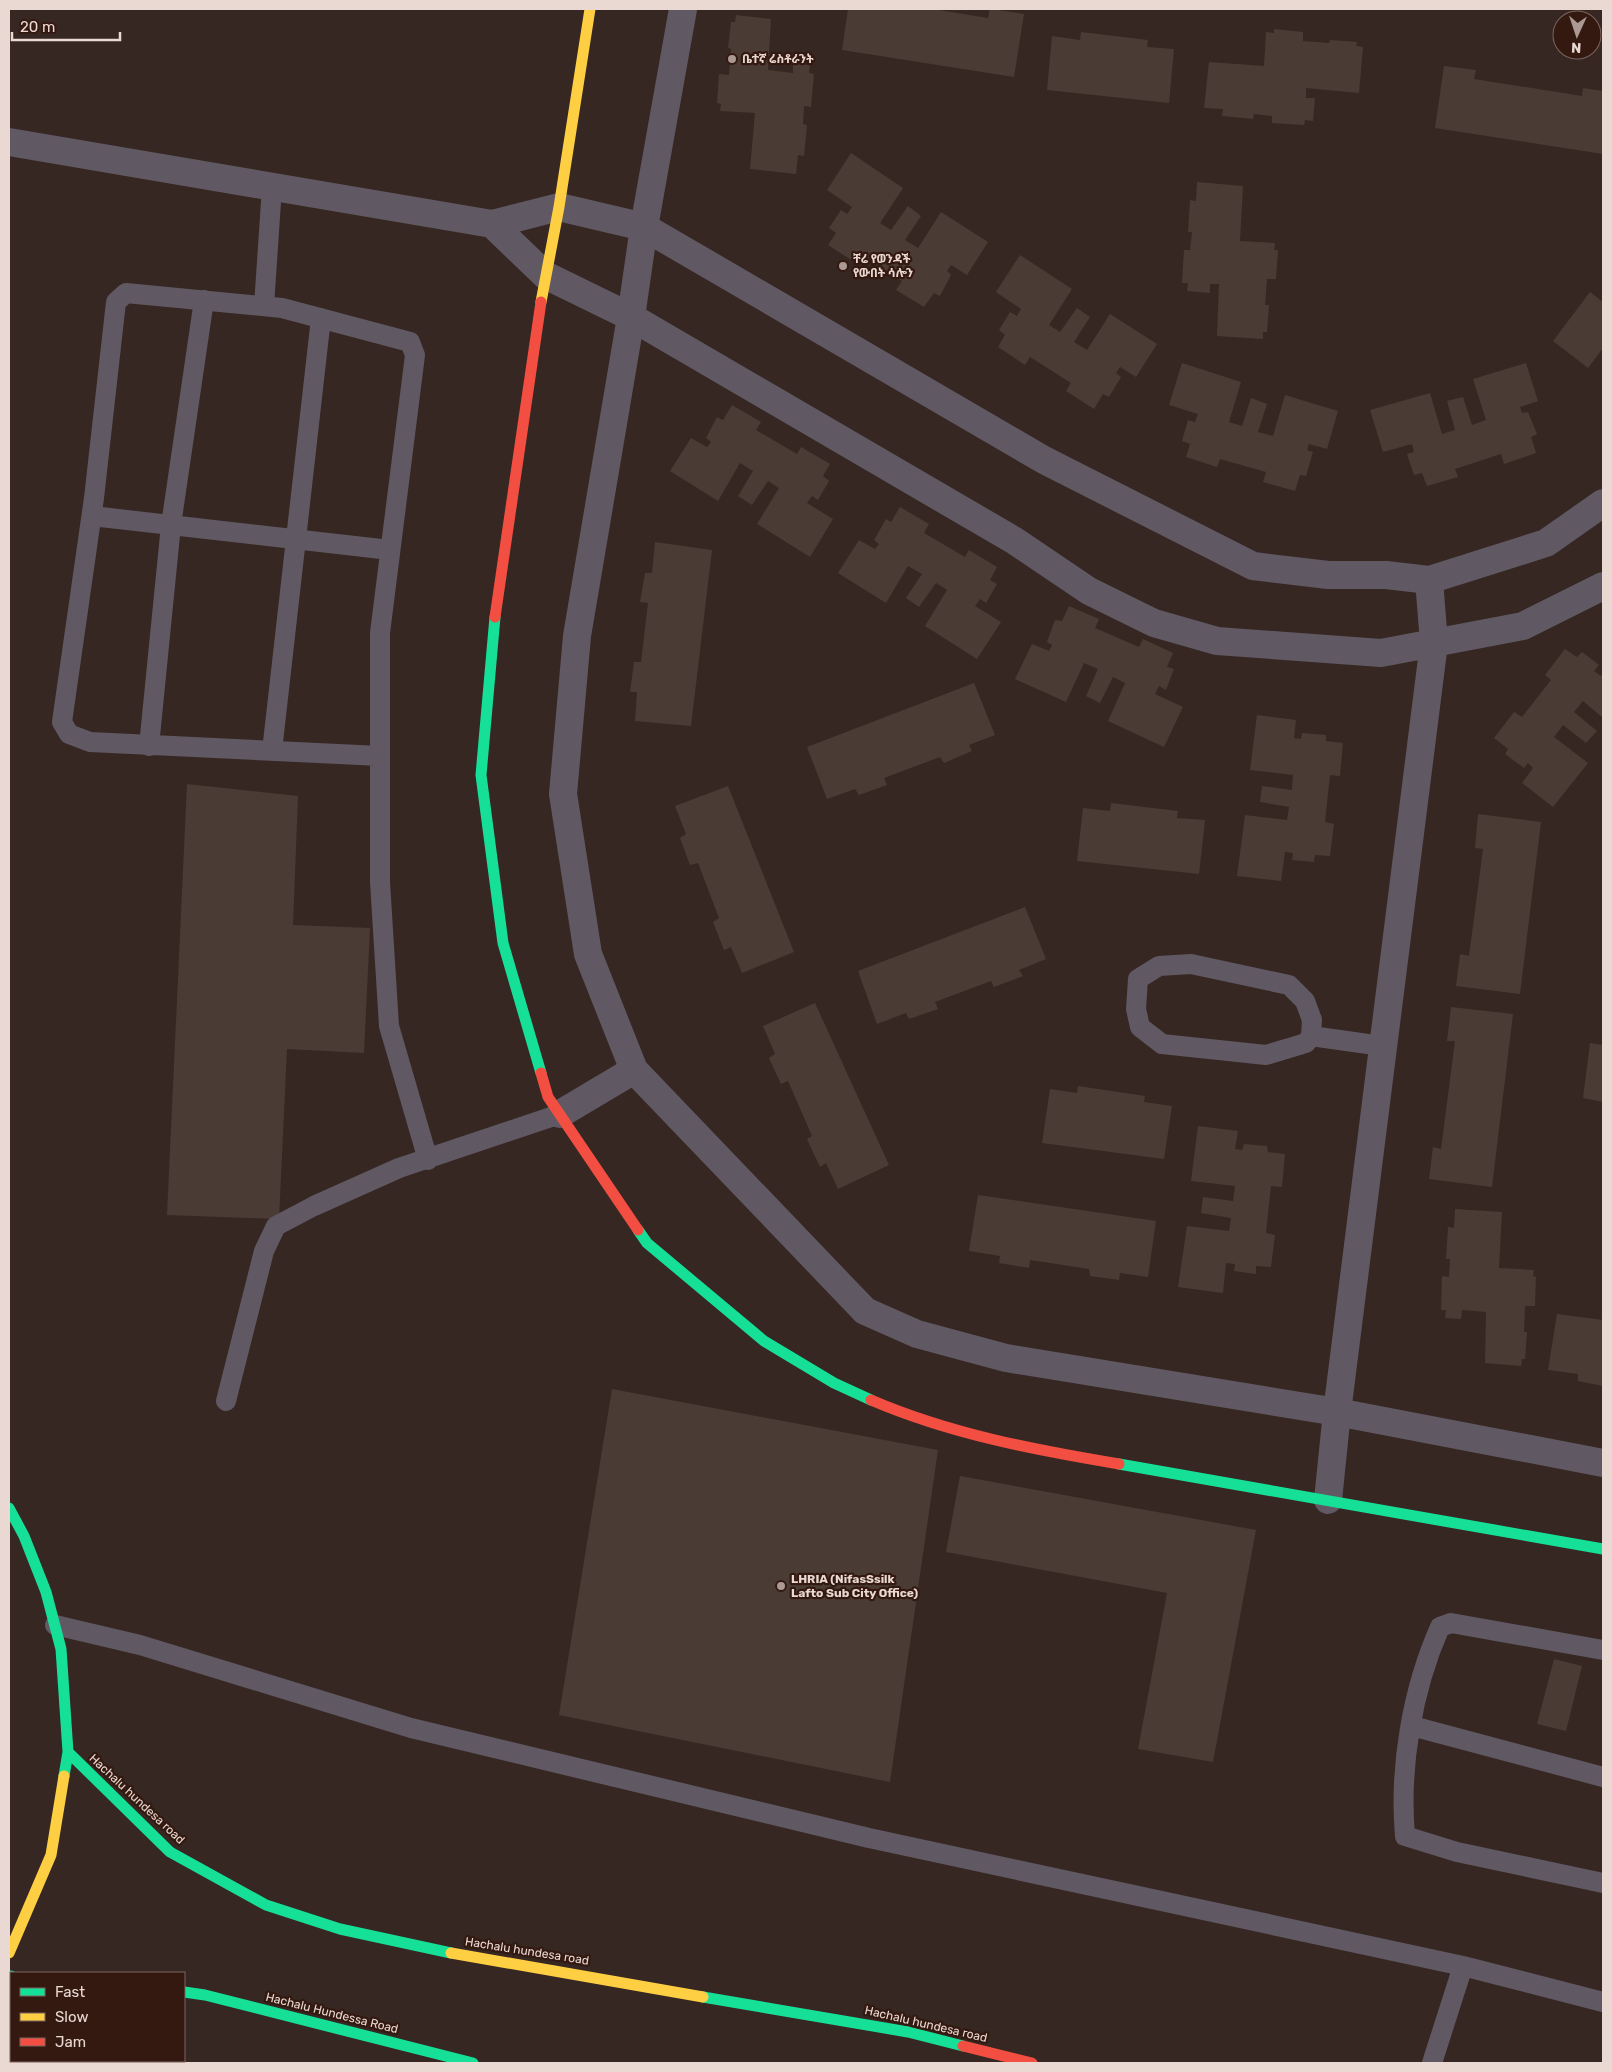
<svg xmlns="http://www.w3.org/2000/svg" width="1612" height="2072" viewBox="0 0 1612 2072" font-family="Rubik,'Noto Sans Ethiopic',sans-serif">
<style>
.building{fill:#4a3c34}
.lines{fill:none;stroke-linecap:round;stroke-linejoin:round}
.lane{stroke:#605963;stroke-width:20}
.street{stroke:#605963;stroke-width:28}
.fast{stroke:#16e098;stroke-width:11}
.slow{stroke:#ffcf43;stroke-width:11}
.jam{stroke:#f24e42;stroke-width:11}
.poi-dot{fill:#ab9a94;stroke:#331910;stroke-width:2}
.labels{text-anchor:middle;dominant-baseline:central;stroke-width:4.5;stroke-linejoin:round;paint-order:stroke}
.poi-label{font-size:12px;font-weight:bold;fill:#ead8d2;stroke:#331910;text-anchor:start}
.street-label{font-size:12px;fill:#ead8d2;stroke:#331910}
</style>
<rect width="100%" height="100%" fill="#362722"/>
<path class="building" d="M848 9H932L988 18 990 9 1024 14 1014 77 842 50Z
M736 15 771 19 768 70 793 73V64L810 65 809 73 814 74 811 107 804 106 803 124 807 125 804 156 798 155 796 174 750 169 755 113 720 111 721 104 717 103 719 74 729 75 731 49 728 48 731 22H735Z
M1274 29 1303 32V41L1329 43 1330 40 1357 42 1356 46 1363 47 1359 93 1306 88V98H1315L1313 121 1305 120 1304 125 1272 123V116L1254 114 1253 119 1222 116 1223 109 1204 108 1209 62 1264 66 1266 32 1274 33Z
M1081 32 1148 40 1147 47 1174 49 1169 103 1047 90 1052 36 1080 40Z
M1444 66 1476 70 1474 79 1582 96 1583 88 1603 91V154L1435 128Z
M851 153 903 188 880 223 891 230 908 206 921 216 905 240 918 248 941 212 988 242 967 275 951 265 947 271 951 275 940 296 934 293 924 307 896 290 902 281 861 255 856 263 828 245 836 233 829 228 841 210 847 214 852 207 827 190Z
M1197 182 1243 186 1240 241 1275 243 1274 250H1278L1276 279H1267L1265 305H1269L1267 332H1263V339L1217 336 1219 284H1210V293L1187 291 1188 283H1182L1184 250H1190L1192 232H1188L1190 200 1196 201Z
M1020 255 1072 289 1049 325 1060 332 1077 308 1090 317 1074 342 1087 350 1110 314 1157 344 1136 377 1120 367 1116 373 1121 377 1109 397 1103 394 1094 409 1066 391 1071 383 1030 357 1025 365 998 347 1005 335 999 330 1010 312 1017 316 1021 309 996 292Z
M1590 292 1603 302V348L1588 368 1553 341Z
M1182 363 1241 382 1229 422 1242 426 1251 398 1267 404 1258 432 1273 436 1285 395 1338 411 1327 449 1309 444 1307 450 1313 452 1306 476 1300 475 1295 491 1263 482 1266 472 1220 459 1217 467 1186 457 1190 444 1182 441 1188 420 1195 422 1198 414 1169 405Z
M1526 363 1538 401 1520 407 1522 413 1528 412 1537 434 1531 437 1536 453 1504 464 1501 454 1455 469 1458 477 1427 486 1422 473 1414 475 1407 454 1414 452 1412 444 1383 452 1370 410 1430 393 1442 434 1455 430 1447 401 1463 397 1472 425 1486 420 1473 379Z
M732 405 761 422 756 430 797 454 801 447 830 464 823 476 829 481 818 500 812 496 807 503 833 519 810 557 757 524 779 488 768 481 752 505 738 496 753 471 740 463 718 501 670 471 691 438 707 447 711 442 706 438 717 417 723 420Z
M900 507 929 524 924 533 965 557 969 550 997 567 990 580 997 584 986 603 980 599 975 606 1001 622 977 659 925 626 947 590 936 583 919 607 906 598 922 574 908 566 886 603 838 573 859 540 875 549 879 544 874 540 886 519 891 522Z
M655 542 712 550 691 726 635 721 637 692H630L634 662H641L648 603 640 602 645 573H652Z
M1069 606 1099 619 1095 628 1139 647 1143 639 1173 653 1167 667 1174 669 1166 690 1159 686 1155 694 1183 707 1164 747 1108 721 1125 683 1113 677 1100 703 1086 696 1098 669 1084 663 1066 702 1015 679 1032 644 1049 651 1052 645 1047 642 1055 620 1062 621Z
M1565 649 1577 657 1582 652 1599 665 1594 671 1601 676 1603 673V718L1583 701 1574 712 1597 731 1586 743 1563 725 1554 737 1588 763 1553 807 1522 783 1533 768 1528 763 1524 768 1505 754 1508 749 1494 738 1514 712 1522 717 1551 680 1545 675Z
M974 683 995 735 969 745 972 751 944 763 940 757 884 778 887 785 859 795 855 789 827 799 807 747Z
M1257 715 1296 720 1294 738 1301 739 1302 733 1326 735V741L1343 743 1340 776 1330 775 1325 822 1334 824 1330 856 1315 855 1314 862 1292 860 1293 853 1285 852 1281 881 1237 876 1245 815 1287 820 1289 807 1260 802 1262 786 1292 790 1293 775 1250 770Z
M187 784 298 796 293 925 370 928 364 1053 287 1049 279 1219 167 1215Z
M728 786 794 952 742 973 731 947 724 950 713 922 719 918 698 863 690 865 680 838 686 834 675 806Z
M1111 803 1178 811 1177 818 1205 820 1199 874 1077 861 1083 808 1110 811Z
M1478 814 1541 822 1520 994 1456 986 1460 954 1469 956 1483 849 1475 848Z
M1025 907 1046 959 1019 970 1023 976 994 987 991 981 935 1002 938 1009 909 1019 906 1013 877 1024 858 971Z
M815 1003 889 1165 838 1189 826 1163 820 1167 807 1139 812 1136 788 1081 781 1084 769 1058 775 1054 763 1026Z
M1451 1007 1513 1014 1492 1187 1429 1179 1433 1147 1441 1149 1455 1041H1447Z
M1590 1043 1603 1045V1102L1583 1098Z
M1078 1086 1145 1096 1144 1102 1172 1106 1164 1159 1042 1143 1050 1089 1077 1093Z
M1198 1126 1238 1131 1235 1149 1242 1150 1244 1144 1267 1146 1268 1152 1285 1154 1282 1187 1271 1186 1266 1233 1275 1235 1271 1267 1256 1266V1274L1234 1271 1235 1264 1226 1263 1223 1293 1178 1287 1187 1226 1229 1231 1231 1218 1201 1213 1203 1197 1233 1201 1235 1186 1191 1181Z
M978 1195 1156 1221 1148 1277 1120 1273 1119 1280 1090 1276 1089 1269 1030 1260 1029 1268 999 1263 1000 1256 969 1251Z
M1455 1209 1502 1212 1499 1268 1534 1270 1533 1276 1536 1277 1535 1306H1525L1524 1332H1527L1525 1359H1522L1521 1366 1485 1363 1486 1312 1462 1310 1461 1319 1445 1318 1446 1310H1441L1442 1276 1449 1277 1450 1259H1446L1448 1227 1454 1228Z
M1557 1314 1603 1320V1386L1578 1381V1374L1548 1370Z
M612 1389 938 1450 890 1782 559 1715Z
M960 1476 1256 1530 1213 1762 1138 1749 1167 1593 946 1552Z
M1554 1659 1582 1666 1566 1731 1537 1724Z"/>
<g class="lines">
<path class="lane" d="M264 306 272 187
M92 516 390 550
M149 746 171 525 204 300
M272 751 321 318
M380 756 90 742 69 734 62 722 94 498 116 302 126 293 282 308 410 342 415 355 380 633V882L389 1026 428 1160
M1191 964 1289 985 1305 1001 1312 1020 1311 1036 1306 1043 1266 1055 1162 1044 1140 1027 1136 1009 1138 979 1159 966Z
M1311 1036 1382 1046
M226 1401 264 1251 276 1226 314 1206 399 1168 560 1114
M55 1625 140 1645 411 1728 869 1838 1463 1966 1603 2002
M1603 1650 1451 1623 1440 1627C1412 1690 1399 1768 1405 1836L1457 1852 1603 1883
M1412 1726 1603 1777
M1432 2063 1463 1966"/>
<path class="street" d="M683 9 644 227 631 317 577 636 563 794 588 954 634 1070 865 1311 917 1334 1006 1358 1337 1412 1603 1463
M9 142 492 224 559 207 644 227 1044 460 1253 566 1328 575H1386L1429 580 1546 543 1603 503
M492 224 545 275 631 317 1015 541 1089 591 1154 623 1217 641 1381 653 1523 626 1603 586
M560 1114 634 1070
M1328 1500 1337 1412 1434 643 1429 580"/>
<path class="fast" d="M495 617 481 775 503 943 541 1073
M638 1230 647 1243 764 1341 834 1383 871 1400
M1119 1464 1603 1549
M9 1508 24 1536 46 1592 61 1649 68 1752 64 1776
M68 1752 170 1852 266 1905 340 1929 451 1953
M9 1976H11
M184 1992 205 1995 473 2063
M703 1997 908 2032 963 2046"/>
<path class="slow" d="M541 302 559 207 590 9
M9 1953 51 1855 64 1776
M451 1953 703 1997"/>
<path class="jam" d="M495 617 541 302
M541 1073 548 1097 638 1230
M871 1400C950 1434 1035 1450 1119 1464
M963 2046 1032 2063"/>
</g>
<g class="poi-dot">
<circle cx="732" cy="59" r="5"/>
<circle cx="843" cy="266" r="5"/>
<circle cx="781" cy="1586" r="5"/>
</g>
<g class="labels">
<g class="poi-label">
<text x="742" y="59">ቤተኛ ሬስቶራንት</text>
<text x="853" y="259">ቸሬ የወንዳች<tspan x="853" dy="14">የውበት ሳሎን</tspan></text>
<text x="791" y="1579">LHRIA (NifasSsilk<tspan x="791" dy="14">Lafto Sub City Office)</tspan></text>
</g>
<g class="street-label">
<text transform="translate(137 1799) rotate(43)">Hachalu hundesa road</text>
<text transform="translate(527 1951) rotate(9)">Hachalu hundesa road</text>
<text transform="translate(332 2013) rotate(14)">Hachalu Hundessa Road</text>
<text transform="translate(926 2024) rotate(13)">Hachalu hundesa road</text>
</g>
</g>
<rect width="1612" height="2072" fill="none" stroke="#ead8d2" stroke-width="20"/>
<rect x="10" y="1972" width="175" height="90" fill="#331910" stroke="#7c655e"/>
<rect x="20" y="1988" width="25" height="8" fill="#16e098" stroke="#7c655e"/>
<text x="55" y="1997" font-size="15" fill="#ead8d2">Fast</text>
<rect x="20" y="2013" width="25" height="8" fill="#ffcf43" stroke="#7c655e"/>
<text x="55" y="2022" font-size="15" fill="#ead8d2">Slow</text>
<rect x="20" y="2038" width="25" height="8" fill="#f24e42" stroke="#7c655e"/>
<text x="55" y="2047" font-size="15" fill="#ead8d2">Jam</text>
<g transform="translate(1577 35) rotate(183)"><circle r="24" fill="#331910" stroke="#7c655e"/>
<path d="M0-4L9 19L0 12L-9 19Z" fill="#ab9a94"/>
<text y="-8" font-size="14" font-weight="bold" text-anchor="middle" fill="#ead8d2">N</text>
</g>
<path d="M12 32v8h108v-8" fill="none" stroke="#ead8d2" stroke-width="2.5"/>
<text x="20" y="32" font-size="15" fill="#ead8d2" stroke="#331910" stroke-width="4" paint-order="stroke">20 m</text>
</svg>
